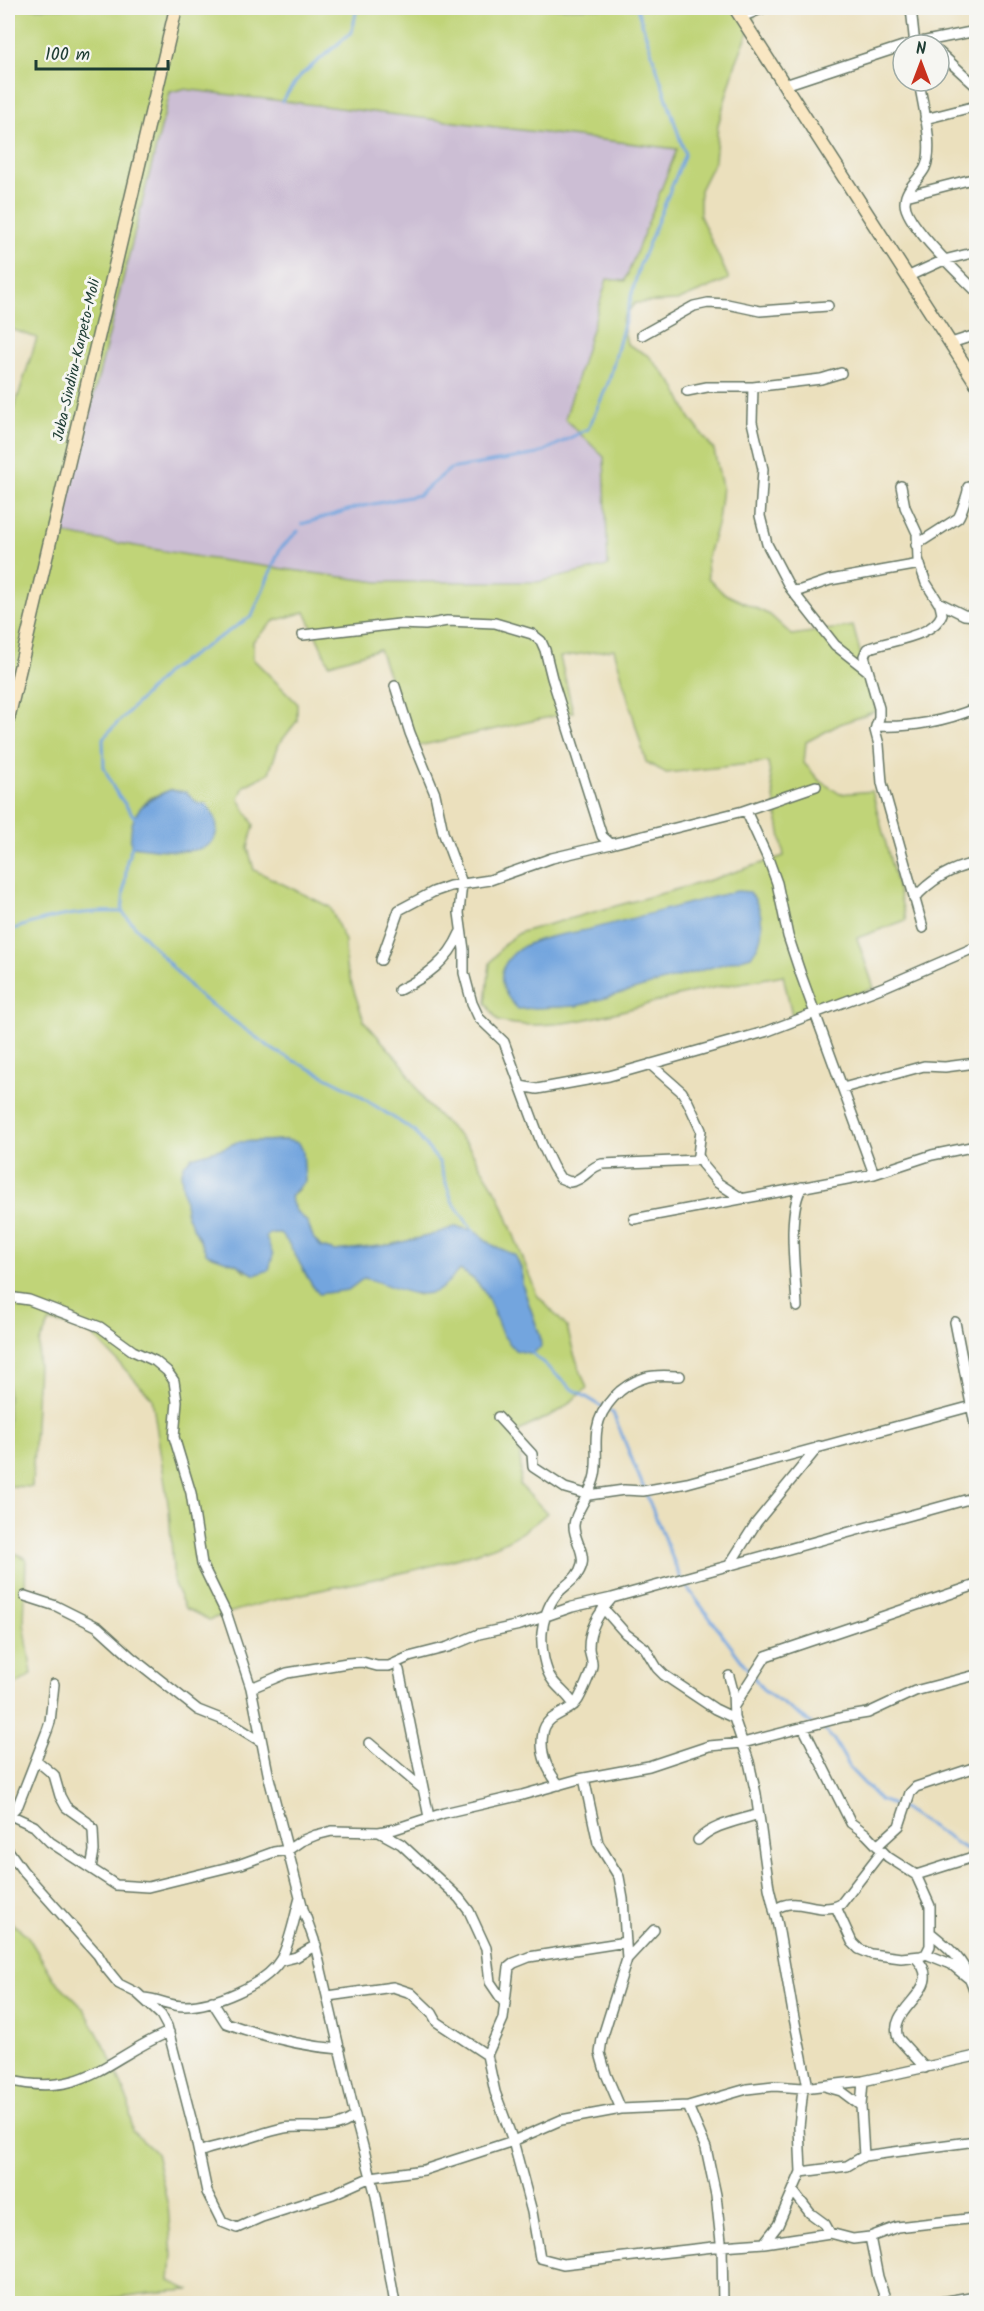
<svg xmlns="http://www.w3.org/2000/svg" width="984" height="2311" viewBox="0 0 984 2311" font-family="Kalam,sans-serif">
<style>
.industrial{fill:#ccbed4}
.green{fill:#c0d478;stroke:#708856;stroke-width:1.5;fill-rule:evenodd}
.water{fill:#73a5de;stroke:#497189;stroke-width:1.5}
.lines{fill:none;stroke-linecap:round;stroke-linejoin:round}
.stream{stroke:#73a5de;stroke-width:3}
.street-casing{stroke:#667664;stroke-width:12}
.secondary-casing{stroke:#667664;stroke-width:15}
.street{stroke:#fff;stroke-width:9}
.secondary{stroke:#f9e7c3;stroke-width:12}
.labels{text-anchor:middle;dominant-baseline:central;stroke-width:6;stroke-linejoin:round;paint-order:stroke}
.street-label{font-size:15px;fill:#1f3d34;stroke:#f6f6f2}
</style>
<rect width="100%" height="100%" fill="#f6f6f2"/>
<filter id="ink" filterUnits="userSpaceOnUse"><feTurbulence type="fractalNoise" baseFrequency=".0167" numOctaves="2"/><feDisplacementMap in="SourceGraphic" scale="12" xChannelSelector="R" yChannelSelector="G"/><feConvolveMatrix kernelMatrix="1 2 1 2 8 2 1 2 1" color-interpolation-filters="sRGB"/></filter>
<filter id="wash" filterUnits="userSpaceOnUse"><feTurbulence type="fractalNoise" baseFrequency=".008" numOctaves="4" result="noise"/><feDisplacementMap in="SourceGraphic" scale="24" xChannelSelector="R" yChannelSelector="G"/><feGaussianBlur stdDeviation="1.35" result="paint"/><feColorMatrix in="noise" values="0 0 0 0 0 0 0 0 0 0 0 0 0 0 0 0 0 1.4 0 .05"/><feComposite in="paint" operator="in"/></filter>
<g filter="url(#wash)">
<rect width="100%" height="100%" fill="#ebe0bd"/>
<path class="industrial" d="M183 89 677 149 625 282 606 279 604 457 609 566 538 582H378L205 558 59 533 170 92Z"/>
<path class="green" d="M8 8H758L736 63 718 125 715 160 700 190V216L729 279 677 301 635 303 622 319 627 344 649 356 674 385 690 418 714 450 722 487 718 521 707 559 708 578 723 593 770 615 792 635 853 626 876 711 840 724 806 742 804 763 819 780 840 794 872 791 906 920 857 938 874 988 792 1015 783 975C754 981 725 985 697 991 638 1005 557 1036 498 1021L486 1003 490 963 505 943 521 932 707 881 784 856 768 762 666 773 646 762 614 649 560 657 573 712 414 747 379 649 329 664 305 612 274 621 253 641V659L297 703V721L279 744 269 773 244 786 239 799 254 825 248 848 254 870 330 907 345 941 346 967 364 1021 403 1065 426 1104 467 1144 498 1194 537 1295 567 1327 574 1354 587 1388 561 1410 517 1432 521 1467 520 1485 547 1513C511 1545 486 1550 441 1563 364 1585 283 1592 209 1620L185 1608 174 1584 169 1510 152 1398 87 1329 50 1322 39 1343 32 1487 8 1486V407L14 409 37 338 8 328ZM183 89 677 149 625 281 607 279 565 419 604 457 608 566 538 582H378L205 558 59 533 170 92ZM170 790 186 792 197 803 137 813 150 798ZM285 1140 299 1143V1189L290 1197 295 1210 307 1222 313 1239 321 1247 335 1251 390 1245 428 1236 455 1227 473 1230 494 1246 515 1255 522 1271V1284L540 1336 502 1334C492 1307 487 1284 460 1270L451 1278 418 1295 383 1282 364 1278 348 1290 313 1287 286 1238 280 1233H269L265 1237 246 1272 236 1264 207 1254 187 1216 192 1157 224 1148 237 1142Z
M8 1550 26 1558 24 1623 32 1674 10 1689 8 1695Z
M8 1920 27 1935 54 1979 84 2009 110 2056 129 2104 132 2131 156 2153 168 2206 172 2255 170 2281 189 2290 150 2293 106 2299 103 2303H8Z"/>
<path class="water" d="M170 790 186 792 197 803 206 804C213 813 219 822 216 834 210 861 152 848 131 846 128 813 141 802 170 790Z
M737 891 750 892C764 910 767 938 751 956L577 1006 518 1009C501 993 494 972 513 954 532 936 566 935 591 929 639 917 688 903 737 891Z
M286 1140 299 1143 303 1151 305 1181 290 1197 295 1210 307 1222 314 1239 321 1247 335 1251 390 1245 428 1236 455 1227 473 1230 494 1246 515 1255 522 1271V1284L540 1336 541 1347 532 1354 515 1350C510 1344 504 1338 501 1331 490 1305 487 1284 460 1270 453 1275 446 1286 439 1290 414 1302 389 1283 364 1278L348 1290 319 1294C303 1277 296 1248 280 1233H270L266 1237 273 1255 269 1270 255 1275 236 1264 207 1254 187 1216 181 1175 184 1165 192 1157 224 1148 237 1142Z"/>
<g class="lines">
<path class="stream" d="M282 101 300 76 352 32 357 8
M302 524 358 507 419 495 450 469 538 454 588 429 609 381 639 267 685 154 637 8
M135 818 114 789 104 767 103 738 168 671 252 616 280 549 298 531
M122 912 127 861 133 843
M8 931C45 917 82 910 122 912L198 995 275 1051 346 1087 414 1131 439 1162 452 1201 474 1232
M531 1352 571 1388 613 1413 681 1579 764 1691 811 1723
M820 1726 834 1740 852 1771 880 1800 904 1809 973 1854"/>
</g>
</g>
<g filter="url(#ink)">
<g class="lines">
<g class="street-casing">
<path id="street" d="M911 8 915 45
M741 17 764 8
M906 45 976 31
M939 52 976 86
M919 81C922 103 935 148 925 168 919 180 905 188 905 203 905 224 961 276 976 291
M785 85 903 46
M925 119 976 106
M906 196 976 178
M907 277 944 260 976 252
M642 335 694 306 708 303 727 304 760 311 828 306
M951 343 976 335
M753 387 752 422 763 469 760 516 767 544 790 588 835 645 868 671
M687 391 707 387H753L821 379 841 373
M901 486 905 507 917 533 918 559 926 583 940 605 942 614C933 638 888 640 867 649L864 656 879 708V718L875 730 879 745 882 783 923 928
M916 545 958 518C961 514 969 491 968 487
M793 591 801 590 830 580 920 564
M938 602 964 615 976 616
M303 635 399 624 425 625 447 621 495 623 532 634 541 641 545 650 552 678 602 836 611 844 743 811 747 813 769 861 777 883 788 936 801 975 874 1174
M395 686 410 733 435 794 443 832 462 883 459 913 464 950V973L472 1003 479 1018 504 1042 541 1142 553 1167 560 1178 570 1182C583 1181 589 1167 602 1164L699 1160
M876 726C908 728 947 721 976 708
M743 811 816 786
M914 899C931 879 951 868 976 863
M381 960 399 910 433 892 450 886 490 880 552 858 611 844
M399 990C426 977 448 961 460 933
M650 1064 682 1092 688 1102 701 1130 698 1155 702 1164 718 1183 741 1198
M520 1086 537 1089 609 1076 768 1031 886 986 976 947
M843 1088 924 1066 945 1067 976 1063
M634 1219 874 1174 932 1155 976 1146
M8 1297 29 1300 100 1327 133 1351 155 1361 167 1371 174 1381 177 1402 174 1437 191 1493 202 1564 227 1615 251 1688 269 1778 303 1909 314 1940 355 2116 376 2196 395 2304
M797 1307C796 1275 786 1213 802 1187
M955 1322 976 1430
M498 1417 532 1454 533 1467 565 1488 589 1495 624 1490 643 1491 687 1483 976 1405
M730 1564 756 1523 819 1446
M25 1596 56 1606 98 1627 131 1657 198 1710 231 1723 260 1741
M603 1608 626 1634 645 1648 657 1668 664 1675 715 1709 734 1718
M399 1670 429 1817
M729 1676 733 1691 734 1718 749 1762 756 1794 769 1888 778 1926 793 2013 808 2087
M251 1688 287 1673 347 1663 362 1662 377 1666H389L409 1657 448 1647 479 1634 520 1625 572 1607 612 1598 976 1497
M574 1705C568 1695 560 1690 553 1681 544 1670 541 1647 542 1633 543 1621 548 1605 556 1595 565 1584 578 1580 582 1564 585 1551 573 1538 574 1525 575 1511 590 1495 594 1479 599 1463 594 1446 597 1429 601 1406 621 1385 644 1378 655 1374 668 1376 680 1376
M734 1706 766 1656 976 1585
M803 1727 851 1823 866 1834 888 1857 916 1875 930 1906V1946L926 1954 921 1956 901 1958 871 1954 859 1949 852 1942 836 1907
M369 1743 423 1789
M36 1760 54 1775 60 1796 66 1807 87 1822 93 1829 94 1851 91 1868
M584 1778 598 1843 619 1877 623 1899 627 1959 602 2039 600 2053 606 2074 621 2109
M559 1785C547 1770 539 1753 543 1733 546 1713 569 1715 578 1700 582 1693 591 1673 592 1666 593 1660 589 1654 589 1648 589 1628 599 1613 612 1598
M8 1814 34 1826 50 1842 116 1885 148 1887 241 1864 274 1852 288 1850 301 1841 316 1835 332 1831 379 1832 395 1829 444 1813 522 1795 579 1779 649 1766 709 1746 743 1743 843 1717 868 1713 915 1691 976 1675
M10 1814 18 1805 47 1731 50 1722 54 1684
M379 1832 401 1844 459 1898 469 1911 486 1948 490 1982 505 2004
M698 1840C714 1824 738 1821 759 1814
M877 1846 899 1826 910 1793 916 1787 976 1767
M8 1850 23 1871 98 1955 106 1968 119 1984 137 1993 161 2015 167 2026 194 2130 207 2192 222 2222 237 2228 262 2217 333 2194 371 2177 424 2170 513 2141 561 2120 621 2109 688 2106 747 2089 774 2086 803 2088 863 2081 976 2056
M916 1875 976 1856
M774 1910C798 1893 817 1917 841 1904L882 1851
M932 1934C957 1954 967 1965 976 1996
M626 1942 529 1957 514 1963 509 1967 503 2019 487 2055 495 2092 513 2141 532 2212 540 2258 563 2264 722 2246
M926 1954 951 1964 972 1981
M915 1957C949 1990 886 2006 898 2038L925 2068
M627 1959 654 1930
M280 1961 296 1957 316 1945
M328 1996 393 1987 411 1993 432 2013 437 2022 487 2055
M144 1998C158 1999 170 2006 184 2006 213 2006 266 1985 281 1959 291 1940 294 1918 300 1898
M212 2001 226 2023C262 2036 301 2046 340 2049
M8 2080C85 2099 106 2058 169 2032
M827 2087 841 2091 861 2106
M688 2106 706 2148 716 2195 722 2251
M199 2152C213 2146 225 2145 239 2141 254 2137 268 2131 284 2128 309 2124 333 2134 355 2116
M864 2156 976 2141
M801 2172 847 2166 864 2156 861 2106 863 2081
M793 2191 810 2213 825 2224 830 2233
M870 2237 878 2277 887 2304
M764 2243 830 2233 853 2239 870 2237 897 2227 976 2218
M723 2304 722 2246 764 2243 778 2225 801 2172 799 2127 803 2088
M929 2304 976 2296"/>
</g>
<g class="secondary-casing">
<path id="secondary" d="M735 8 976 383
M8 719 176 8"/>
</g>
<use href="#street" class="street"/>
<use href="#secondary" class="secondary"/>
</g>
</g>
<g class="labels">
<g class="street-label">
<text transform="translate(77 360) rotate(-77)">Juba-Sindiru-Karpeto-Moli</text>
</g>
</g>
<rect width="984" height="2311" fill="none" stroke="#f6f6f2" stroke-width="30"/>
<g transform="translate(921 63)"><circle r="28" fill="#f6f6f2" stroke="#a0aca6" stroke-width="1.5"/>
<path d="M0-4.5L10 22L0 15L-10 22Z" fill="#c8321e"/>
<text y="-9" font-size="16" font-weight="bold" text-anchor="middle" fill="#1f3d34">N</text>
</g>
<path d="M36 60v9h132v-9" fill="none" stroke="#1f3d34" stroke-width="3"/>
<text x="45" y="60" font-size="18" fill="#1f3d34" stroke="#f6f6f2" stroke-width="4.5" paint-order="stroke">100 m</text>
</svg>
